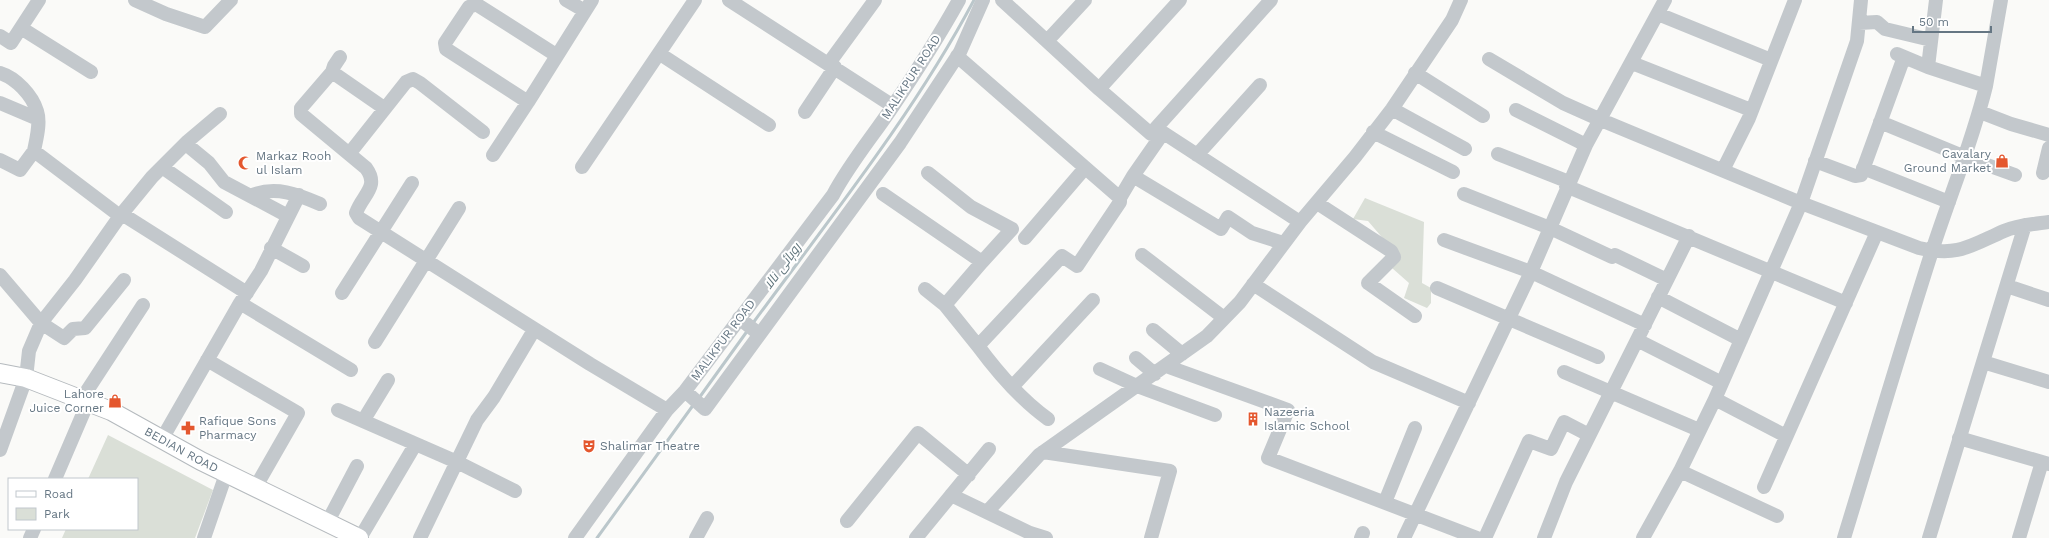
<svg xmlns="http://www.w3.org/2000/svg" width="2049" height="538" viewBox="0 0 2049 538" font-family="'Work Sans',Cairo,sans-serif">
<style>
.green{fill:#dadfd7}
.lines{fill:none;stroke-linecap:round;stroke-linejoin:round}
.stream{stroke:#bbc7cb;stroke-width:3}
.major-casing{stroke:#b5babe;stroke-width:20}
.minor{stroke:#c3c8cc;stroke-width:14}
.major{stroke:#fff;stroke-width:18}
.labels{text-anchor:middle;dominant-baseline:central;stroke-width:4;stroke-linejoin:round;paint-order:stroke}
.street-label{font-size:12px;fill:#657683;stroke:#fff}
.poi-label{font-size:12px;fill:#657683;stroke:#fff;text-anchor:start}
.water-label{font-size:13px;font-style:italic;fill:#60757c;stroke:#fff}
</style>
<rect width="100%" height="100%" fill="#fafaf8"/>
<path class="green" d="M1365 198 1424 222 1422 283 1431 288V303L1427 308 1404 298 1409 283 1392 268 1386 242 1368 221 1353 219Z
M108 435 213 490 195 538H62L66 529H137V479H88Z"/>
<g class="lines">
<path class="stream" d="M753 323C830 218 913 115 974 0
M699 398 748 330
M597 538 694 404"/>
<g class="major-casing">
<g id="major">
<path id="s1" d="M0 373 26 378 111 411 201 461 359 538"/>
</g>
</g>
<path class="minor" d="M135 0 166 14 205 27 231 0
M566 0 585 11
M729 0 893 106
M1002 0 1099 89
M1180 0 1099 89 1151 134 1156 128 1300 222
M1658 14 1771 60
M1859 23 1877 22 1885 29 1931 40
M21 28 91 72
M0 36 11 43 39 0
M1047 41 1085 0
M660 54 769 125
M1897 54 1928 67
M556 55 476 4 469 7 445 43 446 49 528 102 592 0
M957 56 1120 198
M340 57 334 66 332 72 301 108V114L366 168C380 187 362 195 356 213L359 218 590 364 667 410
M1489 59 1563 103 1601 120 1801 203 1919 248C1958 257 1970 246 2004 231 2018 225 2034 224 2049 222
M829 63 875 0
M1632 63 1751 110
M332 72 384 108
M0 73C16 78 32 95 37 111 41 123 36 140 34 151L120 216
M1415 73 1483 116
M1986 86 2001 0
M0 103 38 119
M1392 109 1465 149
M1516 110 1586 145
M805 112 835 67
M1980 112 2011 124 2049 135
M1880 122 1965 157 2015 175
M1156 128 1271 0
M1373 132 1453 172
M1163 133 1133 176 1221 229 1228 217 1252 233 1283 243
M186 144 209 163 224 182 288 216
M349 154 406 82 413 79 420 83 483 132
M1498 154 1569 182
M493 155 528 102
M1197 155 1260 85
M0 160 20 170 34 151
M1815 161 1855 176 1861 175 1904 57
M162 167 226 212
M582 167 695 0
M1863 168 1949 202
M1723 170 1749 118 1795 0
M928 173 971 207 1012 229 982 262
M2043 173 2049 148
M1566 186 1846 303
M883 194 982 262 945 305
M1464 194 1550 228 1612 257 1615 255 1667 280
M252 195C276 186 297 194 320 204
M1317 203 1391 251 1394 257 1368 283 1415 316
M122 214 247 293
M1025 238 1085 168
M1444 240 1531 272 1645 325
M271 248 303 266
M1142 255 1224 318
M0 275 41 323 64 338 73 329 85 328 124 280
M1253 284 1373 362 1469 403
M2007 286 2049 300
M1437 288 1598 357
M925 289 945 305 978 346
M342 293 412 183
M1658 297 1741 340
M240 303 351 370
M739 318 759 334
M1153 330 1182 354
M1637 340 1722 383
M375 342 459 208
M1136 358 1155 374
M207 360 298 413 255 488
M1983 362 2049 382
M1166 366 1288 410 1268 458 1477 538
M1100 369 1137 386 1215 415
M1564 372 1699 430
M1012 387 1093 300
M685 391 705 409 900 143 960 52 983 0
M1715 399 1786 436
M81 400 143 305
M338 410 457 462 515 491
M1048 419C1020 399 998 373 978 346L1062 256 1077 266 1120 202V198L1133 176
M363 421 388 380
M1959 438 2049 464
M162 439 240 303 261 271 299 195
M0 450 26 378 29 351 41 323 75 280 120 216 152 177 188 141 220 114
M1043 452 1170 471 1151 538
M1680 471 1777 516
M55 479 88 402
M1764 487 1877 232
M951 495 1030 533 1046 538
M1385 502 1415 428
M987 512 1039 455 1207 336 1240 302 1300 222 1355 157 1392 109 1452 20 1461 0
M847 521 918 433 969 475
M327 523 357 466
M30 538 34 529
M204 538 226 474
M360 538 415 445
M420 538 477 420 494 397 534 330
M575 538 667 410 685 391 833 195C850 163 873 136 893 106 916 72 939 36 959 0
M696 538 707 518
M916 538 989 449
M1361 538 1363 533
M1404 538 1531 272 1586 145 1665 0
M1485 538 1529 441 1551 449 1564 422 1589 435
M1544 538 1566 482 1689 236
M1643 538 1680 471 1715 399 1801 203 1857 41 1861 0
M1844 538C1873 443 1901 348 1931 254 1949 198 1972 143 1986 86L1928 67 1936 0
M1929 538 2025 225
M2019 538 2042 462"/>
<use href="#major" class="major"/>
</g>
<defs>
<g id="shop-bare" transform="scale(1.08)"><path d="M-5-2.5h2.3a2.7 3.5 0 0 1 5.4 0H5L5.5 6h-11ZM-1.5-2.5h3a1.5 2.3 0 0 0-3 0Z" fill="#e4572e" stroke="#fff" stroke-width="2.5" paint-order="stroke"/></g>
<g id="mosque-bare" transform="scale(1.08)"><path d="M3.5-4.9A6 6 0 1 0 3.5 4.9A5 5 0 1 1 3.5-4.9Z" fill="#e4572e" stroke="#fff" stroke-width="2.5" paint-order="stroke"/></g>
<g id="building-bare" transform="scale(1.08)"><path d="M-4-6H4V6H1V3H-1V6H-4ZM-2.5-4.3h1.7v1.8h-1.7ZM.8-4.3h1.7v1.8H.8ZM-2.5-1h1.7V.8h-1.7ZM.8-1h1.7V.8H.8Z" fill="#e4572e" stroke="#fff" stroke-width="2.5" paint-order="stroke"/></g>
<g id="pharmacy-bare" transform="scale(1.08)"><path d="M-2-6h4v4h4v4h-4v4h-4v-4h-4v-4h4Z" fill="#e4572e" stroke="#fff" stroke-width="2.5" paint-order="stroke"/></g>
<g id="theatre-bare" transform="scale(1.08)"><path d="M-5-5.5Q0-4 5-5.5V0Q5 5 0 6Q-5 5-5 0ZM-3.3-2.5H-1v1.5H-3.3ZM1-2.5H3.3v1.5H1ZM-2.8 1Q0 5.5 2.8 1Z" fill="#e4572e" stroke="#fff" stroke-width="2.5" paint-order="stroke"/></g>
</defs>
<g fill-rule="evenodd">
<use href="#shop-bare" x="2002" y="161"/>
<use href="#mosque-bare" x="245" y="163"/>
<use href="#shop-bare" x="115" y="401"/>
<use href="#building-bare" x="1253" y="419"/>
<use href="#pharmacy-bare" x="188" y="428"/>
<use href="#theatre-bare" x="589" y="446"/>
</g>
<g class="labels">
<g class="street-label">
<text transform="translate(911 77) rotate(-57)">MALIKPUR ROAD</text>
<text transform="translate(723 340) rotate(-53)">MALIKPUR ROAD</text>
<text stroke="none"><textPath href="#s1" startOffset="198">BEDIAN ROAD</textPath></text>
</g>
<g class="poi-label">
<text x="1991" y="154" text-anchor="end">Cavalary<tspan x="1991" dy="14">Ground Market</tspan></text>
<text x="256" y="156">Markaz Rooh<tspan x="256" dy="14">ul Islam</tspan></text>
<text x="104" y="394" text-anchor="end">Lahore<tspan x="104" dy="14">Juice Corner</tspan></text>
<text x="1264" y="412">Nazeeria<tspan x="1264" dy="14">Islamic School</tspan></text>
<text x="199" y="421">Rafique Sons<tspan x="199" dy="14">Pharmacy</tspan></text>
<text x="600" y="446">Shalimar Theatre</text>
</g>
<g class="water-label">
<text transform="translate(782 266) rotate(-54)">روہائی نالا</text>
</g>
</g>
<rect x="8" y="478" width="130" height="52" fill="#ffffff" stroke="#c1c8cd"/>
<rect x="16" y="491" width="20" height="6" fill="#ffffff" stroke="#c1c8cd"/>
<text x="44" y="498" font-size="12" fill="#657683">Road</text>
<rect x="16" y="508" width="20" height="12" fill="#dadfd7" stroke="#c1c8cd"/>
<text x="44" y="518" font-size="12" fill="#657683">Park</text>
<path d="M1913 26v6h78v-6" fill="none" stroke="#657683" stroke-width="2"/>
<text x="1919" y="26" font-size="12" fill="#657683" stroke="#ffffff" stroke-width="3" paint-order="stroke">50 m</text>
</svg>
